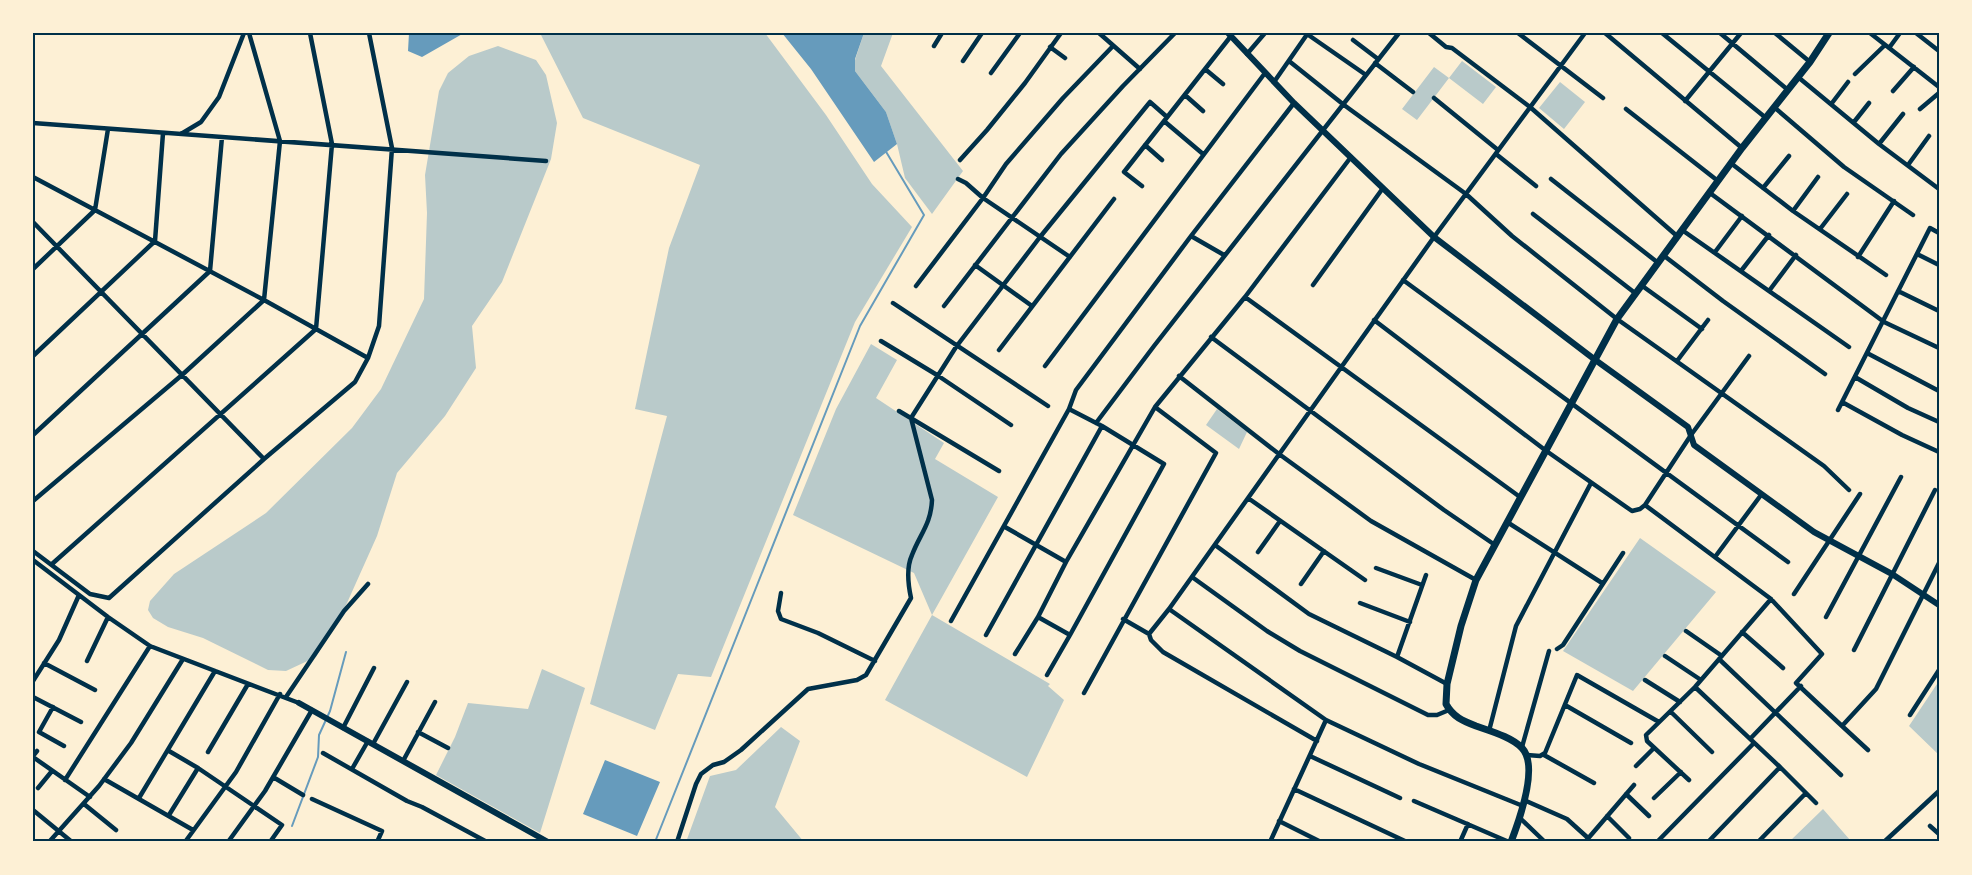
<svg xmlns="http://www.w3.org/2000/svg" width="1972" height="875" viewBox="0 0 1972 875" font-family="'PT Serif',serif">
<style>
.green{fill:#b9caca}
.water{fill:#669bbc}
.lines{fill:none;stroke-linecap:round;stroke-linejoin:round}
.stream{stroke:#669bbc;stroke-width:2}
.minor{stroke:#003049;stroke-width:4.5}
.tertiary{stroke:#003049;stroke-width:6}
.secondary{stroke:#003049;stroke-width:7}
.neatline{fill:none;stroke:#003049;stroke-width:2}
</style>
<rect width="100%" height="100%" fill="#fdf0d5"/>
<path class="green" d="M540 33H765L826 115 872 184 912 227 855 322 711 677 678 674 655 730 590 704 667 416 635 409 669 248 700 165 583 118Z
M864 33H893L881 66 963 171 932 214 905 178 897 144 886 112 855 71V60Z
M498 46 536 60 546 75 557 123 551 159 502 282 472 326 476 368 445 416 397 473 377 536 347 603 316 657 286 671 268 670 203 638 168 627 153 618 148 610 150 601 174 574 266 513 352 428 381 389 424 299 427 213 425 175 439 91 448 73 469 56Z
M1462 61 1496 87 1483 104 1449 78 1417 120 1402 109 1434 67 1449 78Z
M1560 82 1585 102 1564 129 1539 108Z
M871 344 897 360 876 398 944 443 935 459 998 497 932 615 1050 684 1048 686 1064 700 1027 777 885 700 932 615 914 573 793 515 836 409Z
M1217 409 1247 432 1239 449 1206 425Z
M1640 538 1716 592 1633 691 1563 651Z
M542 669 585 688 540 833 436 775 455 737 468 703 528 709Z
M1939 681V755L1909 726Z
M781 727 800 741 775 807 804 842H686L710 776 736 770Z
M1823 809 1850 840 1847 842H1789Z"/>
<path class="water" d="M409 33H464L422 57 408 51Z
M782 33H864L855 59V71L886 112 897 144 874 162 811 69Z
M605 760 660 782 637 836 583 814Z"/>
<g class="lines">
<path class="stream" d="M292 826 318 757 319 735 330 711 346 652
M655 842 860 326 924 215 885 150"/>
<path class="minor" d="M1099 33 1140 69
M1429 33 1446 47 1452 48 1530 107 1677 236
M1518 33 1603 98
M1605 33 1742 148
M1662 33 1766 118
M1720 33 1788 90
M1775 33 1810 62
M1870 33 1939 87
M1916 33 1939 51
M1307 34 1366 75
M1353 40 1378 59
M934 46 942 33
M1050 47 1065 58
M1889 48 1900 33
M1247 54 1265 33
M963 61 982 33
M1289 61 1344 105 1466 194 1512 236 1617 319 1824 466 1849 490
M1375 63 1413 92
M1205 69 1223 84
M991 73 1020 33
M1855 74 1885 45
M1798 77 1879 144 1939 189
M1274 82 1308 33
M1893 91 1914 67
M1185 95 1203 111
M1434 98 1498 150
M1685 101 1741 33
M1832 103 1848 82
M1774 107 1844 167 1913 215
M1626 109 1718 181
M1920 109 1939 93
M1164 121 1203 154
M1854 122 1869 103
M33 123 546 161
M181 134 201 122 219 97 244 33
M1879 144 1903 114
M1145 145 1162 160
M1496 154 1536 186
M960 160 987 130 1025 83 1061 33
M1732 164 1793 211 1886 275
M1908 165 1929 136
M33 177 264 300 368 358
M958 179 966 183 983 198 1070 257
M1551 179 1657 262
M1142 186 1124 172 1231 36
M1763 188 1789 156
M1710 193 1884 322 1939 348
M1793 211 1818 177
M1533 214 1635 293
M33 222 264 459
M1820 229 1847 194
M1682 230 1849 347
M1191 236 1224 255
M1715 252 1742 216
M1917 254 1939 265
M1663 255 1723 301 1825 374
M1858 257 1894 201
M975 265 1032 306
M33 269 95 210 108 129
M1741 271 1769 235
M1403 280 1788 562
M1313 285 1383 188
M1641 285 1702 329
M916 286 983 198 1006 164 1063 98 1113 46
M1769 291 1796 255
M1898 291 1939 311
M1245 297 1520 497
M893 303 1048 406
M944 306 1061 154 1123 86 1175 33
M1374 320 1545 450 1632 511 1640 509 1645 505 1691 435 1749 356
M1211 337 1444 510 1495 545
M881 341 937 375 1011 425
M999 350 1114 199
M1867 353 1939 391
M33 356 155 241 163 133
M1677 361 1708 320
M1045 366 1265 73
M1179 376 1279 454 1371 521 1476 580
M1855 377 1908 408 1939 422
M1842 402 1902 435 1939 452
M1069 409 1076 390 1191 236 1294 103
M1838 410 1930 228 1939 233
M899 411 999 471
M1096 423 1154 346 1399 33
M33 435 210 271 222 137
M1248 498 1365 580
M33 501 182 375 264 300 280 141 249 33
M1645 505 1771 599 1822 654 1796 683 1842 726 1876 689 1939 563
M1507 522 1602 583
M1005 527 1066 562
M1215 545 1309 614 1397 657 1447 684
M33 551 90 594 109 598 264 459 355 382 368 358 379 326 392 148 369 33
M1258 552 1280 521
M1715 557 1761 495
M33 560 108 617 150 646 299 703
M52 564 316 329 332 144 310 33
M1376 568 1422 585
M1192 577 1267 631 1300 651 1428 715H1437L1449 710
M1301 584 1324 551
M781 593 778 611 781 619 818 633 875 661
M1794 594 1860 494
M1360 603 1410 622
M1169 609 1326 720 1419 764 1523 806
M1038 617 1066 562 1155 407 1245 297 1351 157
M1826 617 1901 477
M1123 619 1149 634 1169 609 1434 237 1585 33
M951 621 1069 409 1102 426 1164 464 1070 635
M1686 631 1722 656
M1742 632 1783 668
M1149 634 1151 640 1163 652 1317 741
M986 635 1102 426
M1557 649 1563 645 1623 553
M1854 650 1935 490
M1015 654 1038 617 1070 635 1047 675
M1665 656 1701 680
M1397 657 1426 575
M1719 659 1841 775
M87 661 108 617
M44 663 95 690
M1645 680 1680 702
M33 681 59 640 79 595
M1695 687 1780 767 1816 803
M1084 693 1216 453 1155 407
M33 697 81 722
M286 697 344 611 368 584
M1565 705 1631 743
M53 707 39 732 64 746
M1671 712 1712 752
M1910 715 1939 670
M1842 726 1868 750
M343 728 374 668
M1489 731 1516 626 1591 483
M418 732 448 748
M1750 739 1801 686
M373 744 407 682
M1522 747 1549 651
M208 752 248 684
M323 753 407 801 422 807 487 842
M1527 755 1540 756 1545 753 1577 675 1659 722
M1544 755 1594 783
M33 756 37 751
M1310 756 1400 798
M33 757 90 797
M403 761 435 702
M1636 766 1654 748
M198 768 282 825 270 842
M352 769 368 741
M273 777 303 795
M104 779 193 830
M65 780 150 646
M1689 780 1647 741 1646 735 1695 687 1771 599
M38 788 52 771
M1294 789 1407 842
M1626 794 1649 816
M139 798 215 671
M1654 798 1681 772
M312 799 382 831 378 840
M1524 800 1567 819 1588 838
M1414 801 1509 842
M84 804 116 830
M33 810 72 842
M169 815 198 768 169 751
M1607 816 1629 838
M1520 818 1545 842
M1279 821 1321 842
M1930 826 1939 834
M49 842 99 786 131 743 183 659
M185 842 236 772 280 694
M228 842 265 791 312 710
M677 842 696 784 701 774 713 765 724 762 741 750 808 689 857 680 866 675 911 598C908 584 906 568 912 555 920 534 931 524 932 500L911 418 956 347 1040 237 1150 102 1167 117
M1270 842 1326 720
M1460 842 1468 824
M1585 842 1634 785
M1657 842 1754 743
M1708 842 1780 767
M1758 842 1806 793
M1884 842 1939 791"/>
<path class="tertiary" d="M1228 33 1294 103 1434 237 1594 359 1688 427 1694 445 1814 532 1892 574 1939 605
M299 703 548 842"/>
<path class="secondary" d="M1511 842C1519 821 1539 766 1522 748 1512 737 1490 731 1476 726 1463 721 1453 717 1446 704L1447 684 1461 626 1476 580 1617 319 1742 148 1810 62 1829 33"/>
</g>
<rect width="1972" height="875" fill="none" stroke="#fdf0d5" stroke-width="69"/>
<rect x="34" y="34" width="1904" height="806" class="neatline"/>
</svg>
